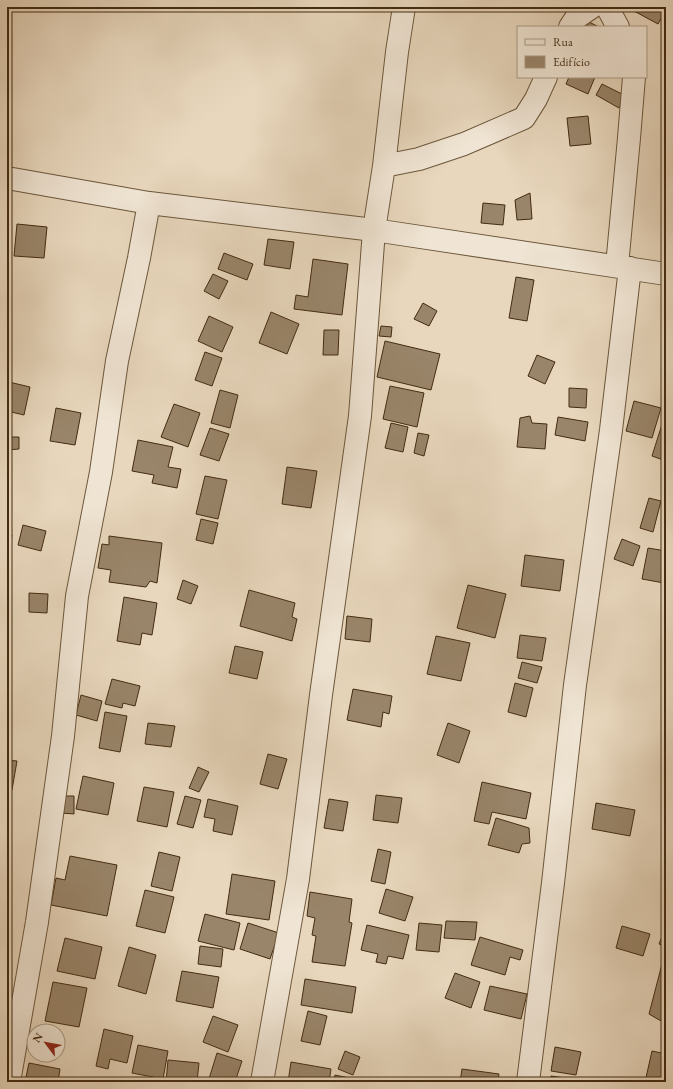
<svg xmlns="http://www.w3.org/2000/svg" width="673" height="1089" viewBox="0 0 673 1089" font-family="'EB Garamond',serif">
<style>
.building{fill:#99856a;stroke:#432c11}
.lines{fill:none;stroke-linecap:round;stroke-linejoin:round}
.minor-casing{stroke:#6c573c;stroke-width:24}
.minor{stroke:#f0e5d4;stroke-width:22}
</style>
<rect width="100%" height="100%" fill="#e8d7bd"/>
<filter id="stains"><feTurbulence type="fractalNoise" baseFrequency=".005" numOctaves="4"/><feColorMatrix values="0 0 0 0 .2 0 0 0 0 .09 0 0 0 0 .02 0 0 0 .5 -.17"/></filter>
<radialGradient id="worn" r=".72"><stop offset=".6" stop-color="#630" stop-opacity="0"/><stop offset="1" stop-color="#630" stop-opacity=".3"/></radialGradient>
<path class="building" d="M636 7H666V10L658 24 634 11Z
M666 14V27L661 25Z
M589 22 599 27H586Z
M569 77H595L588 94 566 84Z
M602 84 626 96 619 108 596 95Z
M588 116 591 144 570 146 567 118Z
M530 193 532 219 517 220 515 200Z
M483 203 505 205 503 225 481 223Z
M17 224 47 227 44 258 14 256Z
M268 239 294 242 290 269 264 265Z
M224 253 253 264 247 280 218 269Z
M313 259 348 264 342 315 294 309 296 295 308 297Z
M213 274 228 281 219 299 204 291Z
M516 277 534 280 527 321 509 318Z
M423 303 437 311 429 326 414 319Z
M271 312 299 324 287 354 259 343Z
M209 316 233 327 222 352 198 341Z
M381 326 392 327 391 337 379 336Z
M324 330H339L338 355H323Z
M385 341 440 354 431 390 377 377Z
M205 352 222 358 212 386 195 380Z
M537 355 555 362 545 384 528 376Z
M9 382 30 387 24 415 7 411V392Z
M390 386 424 393 417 427 383 419Z
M569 388 587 389 586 408 569 407Z
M220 390 238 395 230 428 211 423Z
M634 401 661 408 652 438 626 431Z
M174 404 200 413 188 447 161 437Z
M56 408 81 413 75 445 50 441Z
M530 416 532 423 547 424 545 449 517 447 520 418Z
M558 417 588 422 585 441 555 435Z
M664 418 666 419V461L652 456Z
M391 423 408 427 403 452 385 448Z
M210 428 229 434 219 461 200 455Z
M418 433 429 435 424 456 414 453Z
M7 437H19V449L7 450Z
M138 440 173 447 168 467 181 469 177 488 152 483 154 475 132 471Z
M287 467 317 471 311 508 282 504Z
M205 476 227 480 218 519 196 514Z
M649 498 661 501 653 532 640 528Z
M201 519 218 523 213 544 196 540Z
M23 525 46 531 41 551 18 545Z
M7 534 12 535 7 562Z
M109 536 162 543 157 583 150 581 146 587 109 582 111 570 98 568 102 544 109 545Z
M622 539 640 546 633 566 614 559Z
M648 548 666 551V575L664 583 642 579Z
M525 555 564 560 560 591 521 586Z
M183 580 198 586 191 604 177 599Z
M468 585 506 594 495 638 457 628Z
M249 590 295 603 292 617 297 619 292 641 240 626Z
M29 593 48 594 47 613 29 612Z
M124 597 157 603 152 635 142 633 140 645 117 641Z
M347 616 372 619 370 642 345 639Z
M520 635 546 638 542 661 517 658Z
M436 636 470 643 461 681 427 674Z
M235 646 263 652 257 679 229 673Z
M522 662 542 667 537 683 518 678Z
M112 679 140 686 135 706 123 703 122 708 105 704Z
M515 683 533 688 526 717 508 712Z
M353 689 392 696 389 714 383 712 381 727 347 720Z
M81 695 102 701 97 721 76 715Z
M105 712 127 716 120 752 99 748Z
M148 723 175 726 171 747 145 744Z
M448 723 470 731 459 763 437 755Z
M268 754 287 759 278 789 260 784Z
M7 760 17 761 12 790 7 789Z
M198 767 209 772 199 792 189 788Z
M83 776 114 783 108 815 76 809Z
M482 782 531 793 526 819 492 812 489 824 474 821Z
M144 787 174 792 167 827 137 821Z
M376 795 402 798 398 823 373 820Z
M61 796H74V814L61 813Z
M185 796 201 800 193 828 177 824Z
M208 799 238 806 232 835 213 831 215 819 204 817Z
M329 799 348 802 343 831 324 828Z
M596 803 635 810 630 836 592 829Z
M496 818 529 828 530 843 522 844 519 853 488 845Z
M378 849 391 852 385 884 371 881Z
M159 852 180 857 172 891 151 886Z
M70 856 117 865 107 916 51 905 56 878 65 880Z
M232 874 275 881 269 920 226 914Z
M386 889 413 897 405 921 379 913Z
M145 890 174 897 165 933 136 926Z
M310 892 352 899 349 922 352 923 345 966 312 962 316 936 312 935 315 918 307 916Z
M205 914 240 923 234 950 198 941Z
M446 921 477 922 475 940 444 938Z
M248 923 279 933 270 959 240 949Z
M419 923 442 925 439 952 416 950Z
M367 925 409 935 403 959 388 956 386 964 376 962 378 954 361 950Z
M622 926 650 934 643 956 616 948Z
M666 926V947L659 944Z
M480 937 523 950 520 960 510 957 505 975 471 965Z
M65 938 102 947 95 979 57 971Z
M200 946 223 949 221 967 198 964Z
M129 947 156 955 146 994 118 986Z
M662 964 666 965V998L661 1021 649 1014Z
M182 971 219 977 213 1008 176 1001Z
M455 973 480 982 471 1008 445 998Z
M305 979 356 987 352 1013 301 1005Z
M53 982 87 988 79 1027 45 1021Z
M490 986 527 994 521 1019 484 1010Z
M308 1011 327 1016 320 1045 301 1041Z
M213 1016 238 1025 228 1052 203 1042Z
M104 1029 133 1036 127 1063 110 1059 108 1069 96 1066Z
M138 1045 168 1051 163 1079 132 1073Z
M555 1047 581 1052 576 1075 551 1071Z
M345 1051 360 1057 353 1075 338 1069Z
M652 1051 666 1054V1082H645Z
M217 1053 242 1061 235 1082H208Z
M168 1060 199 1063 197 1082H166Z
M291 1062 331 1069 329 1082H288Z
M29 1063 60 1069 58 1082H25Z
M462 1069 499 1074 498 1082H460Z
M335 1075 368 1082H334Z
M551 1076 585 1081V1082H550Z"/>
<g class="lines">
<g class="minor-casing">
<path id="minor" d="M607 7 618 27
M570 27 576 18 592 7
M384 166 419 159 464 144 524 118 536 99 546 77
M7 178 149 203 374 230 666 274
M617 266 629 138 634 77
M9 1082 37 922 63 736 77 596 101 472 117 361 139 258 149 203
M262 1082 298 879 321 695 360 416 374 230 384 166 397 52 404 7
M528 1082 553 883 575 685 611 430 630 268"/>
</g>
<use href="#minor" class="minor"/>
</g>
<rect width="673" height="1089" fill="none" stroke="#e8d7bd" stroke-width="24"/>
<rect x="8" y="8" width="657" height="1073" fill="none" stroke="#432c11" stroke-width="2"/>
<rect x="12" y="12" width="649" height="1065" fill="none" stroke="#432c11"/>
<rect x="517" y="26" width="130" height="52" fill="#f0e5d4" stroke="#ab9b86"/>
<rect x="525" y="39" width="20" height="6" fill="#f0e5d4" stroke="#ab9b86"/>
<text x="553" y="46" font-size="12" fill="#432c11">Rua</text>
<rect x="525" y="56" width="20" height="12" fill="#99856a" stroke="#ab9b86"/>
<text x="553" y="66" font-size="12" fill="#432c11">Edifício</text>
<g transform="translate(46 1043) rotate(302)"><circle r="19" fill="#f0e5d4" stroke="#ab9b86"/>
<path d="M0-3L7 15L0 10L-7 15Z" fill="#8f2418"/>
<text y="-6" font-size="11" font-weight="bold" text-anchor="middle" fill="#432c11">N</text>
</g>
<rect width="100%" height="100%" filter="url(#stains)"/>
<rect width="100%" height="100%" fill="url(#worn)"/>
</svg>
